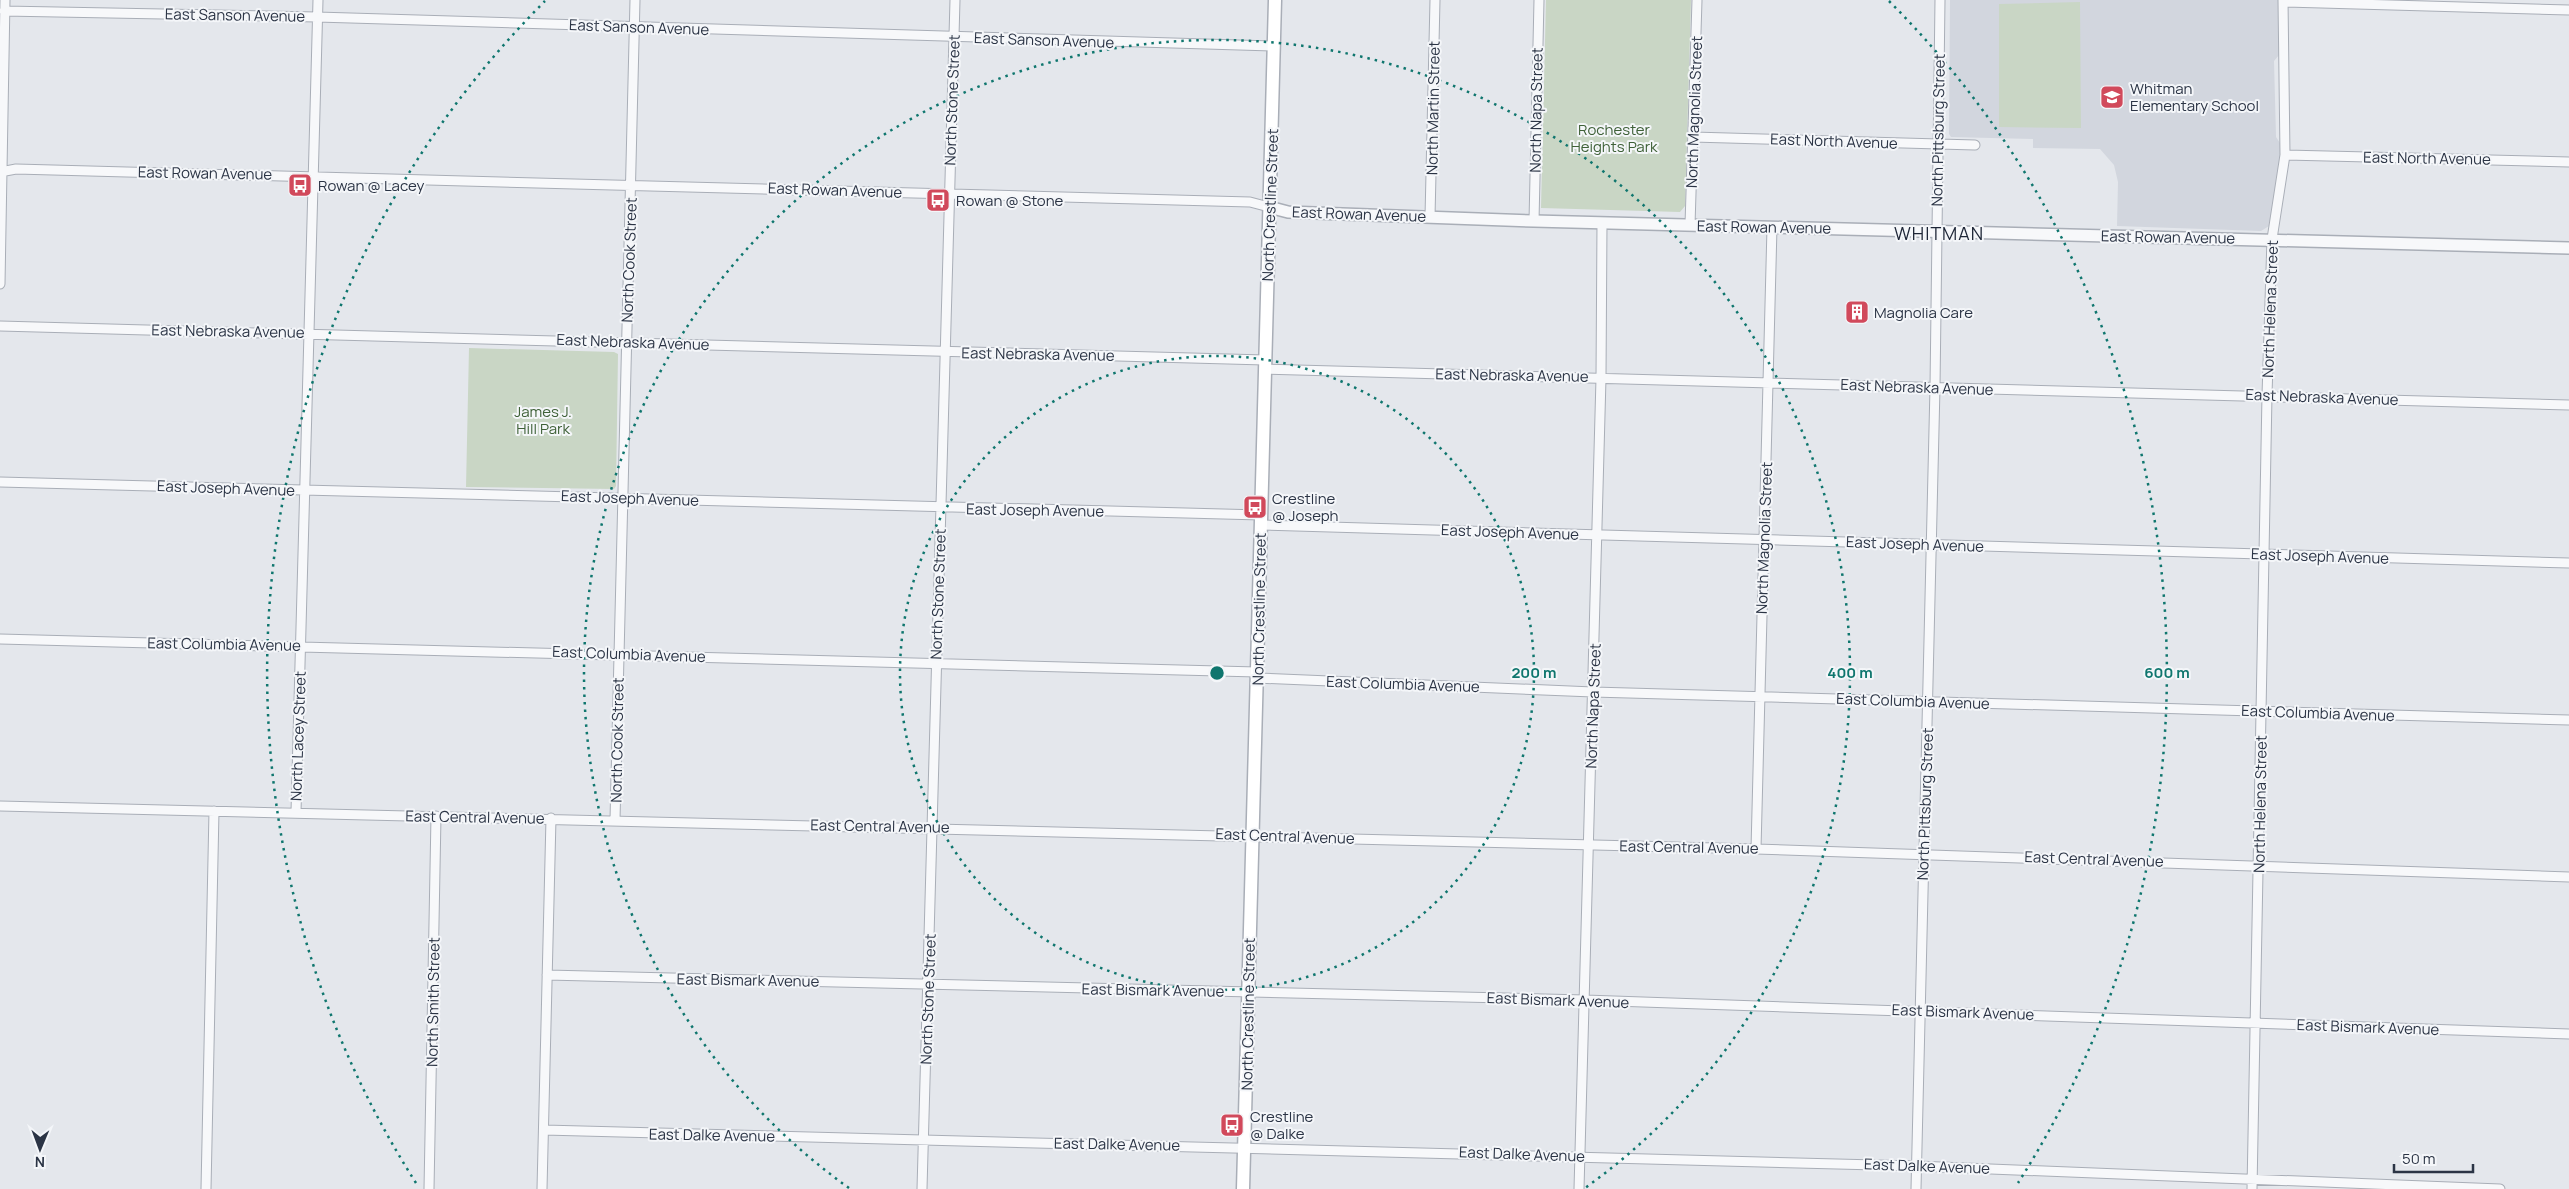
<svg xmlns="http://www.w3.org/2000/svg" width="2569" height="1189" viewBox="0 0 2569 1189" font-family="Manrope,sans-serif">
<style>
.built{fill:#d2d6de}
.green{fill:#c9d6c5}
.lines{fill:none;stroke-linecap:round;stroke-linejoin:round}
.minor-casing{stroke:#a9aeb7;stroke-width:11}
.tertiary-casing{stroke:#a9aeb7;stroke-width:14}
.secondary-casing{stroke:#a9aeb7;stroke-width:15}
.minor{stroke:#f7f8fa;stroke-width:9}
.tertiary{stroke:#f7f8fa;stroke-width:11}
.secondary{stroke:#fff;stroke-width:12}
.ring{fill:none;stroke:#0f766e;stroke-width:2.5;stroke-dasharray:2.5 5}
.labels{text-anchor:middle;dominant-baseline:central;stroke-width:4;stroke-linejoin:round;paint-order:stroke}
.street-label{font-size:15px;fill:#2b3445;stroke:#f4f6f9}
.poi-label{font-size:15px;fill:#2b3445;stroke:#f4f6f9;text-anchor:start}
.park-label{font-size:15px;fill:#3f6138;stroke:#f4f6f9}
.quarter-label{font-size:18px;letter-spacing:1px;fill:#1d2536;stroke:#f4f6f9}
.centre{fill:#0f766e;stroke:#f4f6f9;stroke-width:2.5}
.ring-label{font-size:15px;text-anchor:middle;font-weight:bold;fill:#0f766e;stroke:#f4f6f9;stroke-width:4;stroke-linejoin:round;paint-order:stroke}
</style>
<rect width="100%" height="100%" fill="#e4e7ec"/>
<path class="built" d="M1950 0H2278L2279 55 2274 61 2276 137 2280 143V167L2269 226 2261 231 2117 226 2118 182 2114 165 2100 149 2033 148V139L1951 137 1949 134Z"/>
<path class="green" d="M1546 0H1691L1685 206 1680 212 1541 208Z
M2080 2 2081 128 1999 127V4Z
M469 348 614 352 618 354 616 486 614 489 466 487Z"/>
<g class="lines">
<g class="minor-casing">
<path id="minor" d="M2283 2 2569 10
M4 11 317 17 1274 46
M1693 137 1975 145
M2285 155 2569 162
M0 172 16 169 1250 202 1269 207
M1430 217 1435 0
M1534 221 1539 0
M1690 225 1697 0
M0 284 5 0
M0 326 1265 360
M1265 369 2569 405
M0 482 1261 515
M1261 525 2569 563
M0 639 1257 672
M1257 678 1593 692 2569 720
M0 806 1756 849 2569 877
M296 812 318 0
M615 820 635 0
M1756 849 1772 227
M547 975 1585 1000 2569 1034
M544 1130 1916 1166 2500 1189
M206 1189 214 811
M429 1189 436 816
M542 1189 551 818
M922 1189 955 0
M1579 1189 1601 378 1602 223
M1916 1189 1935 387 1940 0
M2252 1189 2267 395 2272 239 2285 155 2283 0"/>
</g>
<g class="tertiary-casing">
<path id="tertiary" d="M1269 207 1288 212 1534 221 2569 248"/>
</g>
<g class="secondary-casing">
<path id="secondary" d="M1243 1189 1275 0"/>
</g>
<use href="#minor" class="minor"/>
<use href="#tertiary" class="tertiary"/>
<use href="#secondary" class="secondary"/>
</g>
<g class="ring">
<circle cx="1217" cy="673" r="317"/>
<path d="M849 1188A633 633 0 1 1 1585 1188"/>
<path d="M416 1183A950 950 0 0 1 545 1M1889 1A950 950 0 0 1 2018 1183"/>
</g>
<defs>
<g id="school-square" transform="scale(1.25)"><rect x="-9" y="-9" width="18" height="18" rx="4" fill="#d1495b" stroke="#f4f6f9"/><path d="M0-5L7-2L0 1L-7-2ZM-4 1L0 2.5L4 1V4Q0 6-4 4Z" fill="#fff"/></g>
<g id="bus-square" transform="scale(1.25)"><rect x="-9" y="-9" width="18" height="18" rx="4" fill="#d1495b" stroke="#f4f6f9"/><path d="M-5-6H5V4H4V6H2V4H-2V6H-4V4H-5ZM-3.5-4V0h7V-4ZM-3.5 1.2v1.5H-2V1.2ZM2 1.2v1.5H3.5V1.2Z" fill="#fff"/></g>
<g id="building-square" transform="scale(1.25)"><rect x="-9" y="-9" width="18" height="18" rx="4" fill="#d1495b" stroke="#f4f6f9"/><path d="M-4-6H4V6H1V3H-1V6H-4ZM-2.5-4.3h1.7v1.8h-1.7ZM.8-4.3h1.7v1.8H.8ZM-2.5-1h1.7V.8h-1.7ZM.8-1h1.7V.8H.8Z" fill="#fff"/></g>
</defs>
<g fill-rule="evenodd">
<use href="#school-square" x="2112" y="97"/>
<use href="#bus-square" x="300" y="185"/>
<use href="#bus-square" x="938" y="200"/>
<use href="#building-square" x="1857" y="312"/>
<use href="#bus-square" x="1255" y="507"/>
<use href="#bus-square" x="1232" y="1125"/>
</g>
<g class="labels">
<g class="street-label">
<text transform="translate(235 15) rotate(1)">East Sanson Avenue</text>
<text transform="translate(639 27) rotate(2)">East Sanson Avenue</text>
<text transform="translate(1044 40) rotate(2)">East Sanson Avenue</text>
<text transform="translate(952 100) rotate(-88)">North Stone Street</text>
<text transform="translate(1433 108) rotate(-89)">North Martin Street</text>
<text transform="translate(1536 110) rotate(-89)">North Napa Street</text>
<text transform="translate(1694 112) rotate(-88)">North Magnolia Street</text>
<text transform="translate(1938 130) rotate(-89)">North Pittsburg Street</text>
<text transform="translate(1834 141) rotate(2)">East North Avenue</text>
<text transform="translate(2427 158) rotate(1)">East North Avenue</text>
<text transform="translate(205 173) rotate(1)">East Rowan Avenue</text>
<text transform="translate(835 190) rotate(2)">East Rowan Avenue</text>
<text transform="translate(1270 205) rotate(-88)">North Crestline Street</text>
<text transform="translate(1359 214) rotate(2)">East Rowan Avenue</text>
<text transform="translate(1764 227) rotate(1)">East Rowan Avenue</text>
<text transform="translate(2168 237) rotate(1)">East Rowan Avenue</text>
<text transform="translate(629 260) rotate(-88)">North Cook Street</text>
<text transform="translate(2270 309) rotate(-88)">North Helena Street</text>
<text transform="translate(228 331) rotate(1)">East Nebraska Avenue</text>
<text transform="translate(633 342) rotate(2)">East Nebraska Avenue</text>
<text transform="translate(1038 354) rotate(1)">East Nebraska Avenue</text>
<text transform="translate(1512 375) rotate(1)">East Nebraska Avenue</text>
<text transform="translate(1917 387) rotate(2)">East Nebraska Avenue</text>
<text transform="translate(2322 397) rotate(2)">East Nebraska Avenue</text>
<text transform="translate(226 488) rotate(2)">East Joseph Avenue</text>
<text transform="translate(630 498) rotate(2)">East Joseph Avenue</text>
<text transform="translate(1035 510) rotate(1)">East Joseph Avenue</text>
<text transform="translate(1510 532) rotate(2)">East Joseph Avenue</text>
<text transform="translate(1764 538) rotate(-88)">North Magnolia Street</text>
<text transform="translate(1915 544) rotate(2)">East Joseph Avenue</text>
<text transform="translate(2320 556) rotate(2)">East Joseph Avenue</text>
<text transform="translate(938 594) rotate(-88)">North Stone Street</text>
<text transform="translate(1259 609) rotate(-89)">North Crestline Street</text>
<text transform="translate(224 644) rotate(1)">East Columbia Avenue</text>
<text transform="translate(629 654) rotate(2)">East Columbia Avenue</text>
<text transform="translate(1403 684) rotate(2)">East Columbia Avenue</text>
<text transform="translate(1913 701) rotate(2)">East Columbia Avenue</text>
<text transform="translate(1593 706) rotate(-88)">North Napa Street</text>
<text transform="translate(2318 713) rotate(2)">East Columbia Avenue</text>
<text transform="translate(298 736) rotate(-88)">North Lacey Street</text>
<text transform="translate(617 740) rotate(-89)">North Cook Street</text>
<text transform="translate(1925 804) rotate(-88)">North Pittsburg Street</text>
<text transform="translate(2260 804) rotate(-89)">North Helena Street</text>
<text transform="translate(475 817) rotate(1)">East Central Avenue</text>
<text transform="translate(880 826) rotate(1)">East Central Avenue</text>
<text transform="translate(1285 836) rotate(2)">East Central Avenue</text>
<text transform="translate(1689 847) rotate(1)">East Central Avenue</text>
<text transform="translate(2094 859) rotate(2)">East Central Avenue</text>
<text transform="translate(748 980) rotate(1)">East Bismark Avenue</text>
<text transform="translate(1153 990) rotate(1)">East Bismark Avenue</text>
<text transform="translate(928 999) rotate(-88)">North Stone Street</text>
<text transform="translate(1558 1000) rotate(2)">East Bismark Avenue</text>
<text transform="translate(433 1002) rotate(-89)">North Smith Street</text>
<text transform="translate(1963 1012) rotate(2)">East Bismark Avenue</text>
<text transform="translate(1248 1014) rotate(-89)">North Crestline Street</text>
<text transform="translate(2368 1027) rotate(2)">East Bismark Avenue</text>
<text transform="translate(712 1135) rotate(1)">East Dalke Avenue</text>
<text transform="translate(1117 1144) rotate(1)">East Dalke Avenue</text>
<text transform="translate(1522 1154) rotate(2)">East Dalke Avenue</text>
<text transform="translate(1927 1166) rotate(2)">East Dalke Avenue</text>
</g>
<g class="poi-label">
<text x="2130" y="88">Whitman<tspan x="2130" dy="17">Elementary School</tspan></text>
<text x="318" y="185">Rowan @ Lacey</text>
<text x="956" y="200">Rowan @ Stone</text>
<text x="1874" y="312">Magnolia Care</text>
<text x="1272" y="498">Crestline<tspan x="1272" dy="17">@ Joseph</tspan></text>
<text x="1250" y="1116">Crestline<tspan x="1250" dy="17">@ Dalke</tspan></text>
</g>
<g class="park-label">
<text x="1614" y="129">Rochester<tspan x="1614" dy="17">Heights Park</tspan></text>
<text x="543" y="411">James J.<tspan x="543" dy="17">Hill Park</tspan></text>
</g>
<g class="quarter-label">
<text x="1939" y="233">WHITMAN</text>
</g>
</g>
<circle cx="1217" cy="673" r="8" class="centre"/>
<g class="ring-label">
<text x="1534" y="678">200 m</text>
<text x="1850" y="678">400 m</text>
<text x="2167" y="678">600 m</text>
</g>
<g transform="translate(40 1149) rotate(181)" stroke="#f4f6f9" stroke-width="4" paint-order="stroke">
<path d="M0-4L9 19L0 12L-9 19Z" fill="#2b3445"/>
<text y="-8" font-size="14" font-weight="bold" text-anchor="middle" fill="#2b3445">N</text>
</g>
<path d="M2394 1164v8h79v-8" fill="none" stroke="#2b3445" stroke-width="2.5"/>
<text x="2402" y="1164" font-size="15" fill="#2b3445" stroke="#f4f6f9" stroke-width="4" paint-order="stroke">50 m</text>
</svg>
